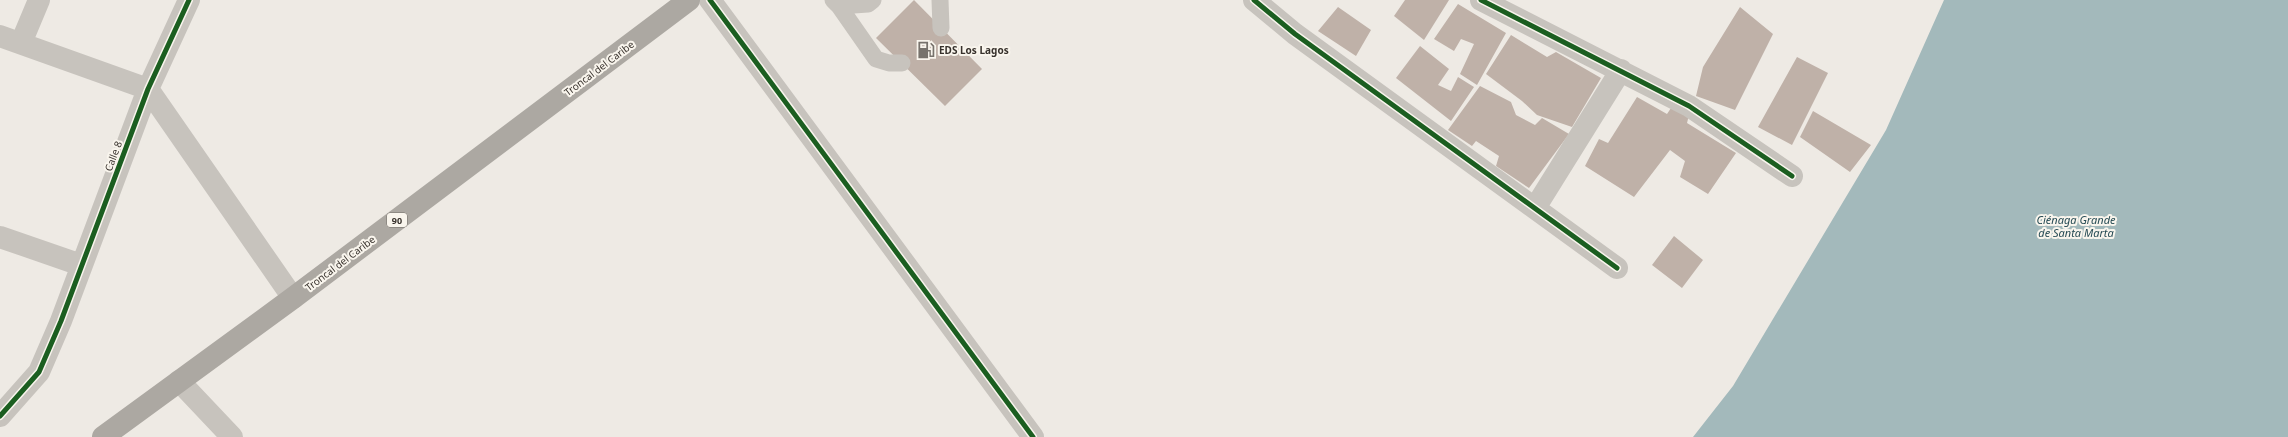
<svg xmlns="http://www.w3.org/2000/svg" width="2288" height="437" viewBox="0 0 2288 437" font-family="'Noto Sans',sans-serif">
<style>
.water{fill:#a3b9bb}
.building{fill:#bfb1a8}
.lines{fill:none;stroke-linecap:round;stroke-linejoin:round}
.service{stroke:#c7c3bd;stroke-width:17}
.minor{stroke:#c7c3bd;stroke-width:22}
.trunk{stroke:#aca8a2;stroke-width:22}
.cycleway-casing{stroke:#f9f5ed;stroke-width:8}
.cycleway{stroke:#1b5e20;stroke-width:5}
.labels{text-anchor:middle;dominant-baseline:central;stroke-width:4;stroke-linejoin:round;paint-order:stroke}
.shield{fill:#f9f5ed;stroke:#716c66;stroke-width:1}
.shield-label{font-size:9px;font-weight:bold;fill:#37312c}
.poi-label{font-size:10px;font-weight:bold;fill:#37312c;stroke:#f9f5ed;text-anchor:start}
.street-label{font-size:10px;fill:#37312c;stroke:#f9f5ed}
.water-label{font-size:11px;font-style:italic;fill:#264b54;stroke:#f9f5ed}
</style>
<rect width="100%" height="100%" fill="#eeeae4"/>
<path class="water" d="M1944 0H2288V437H1693L1733 386 1886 130Z"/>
<path class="building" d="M914 0 982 69 945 106 876 38Z
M1405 0H1449L1424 40 1394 16Z
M1458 4 1506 33 1477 85 1460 74 1474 44 1461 39 1454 51 1434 39Z
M1338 7 1371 30 1356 56 1318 31Z
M1740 7 1773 34 1735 110 1696 96 1703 67Z
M1511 35 1547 57 1556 52 1601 78 1572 127 1537 115 1522 101 1486 74Z
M1420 46 1449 69 1438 85 1451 91 1458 77 1474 87 1451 121 1396 78Z
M1797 57 1828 73 1792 145 1758 127Z
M1480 86 1511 102 1516 115 1535 125 1542 118 1569 134 1529 188 1496 166 1499 156 1476 141 1472 146 1448 130Z
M1637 97 1667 114 1673 105 1689 115 1687 123 1736 153 1708 194 1680 177 1685 161 1670 150 1634 197 1585 166 1599 139 1608 143Z
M1813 111 1871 145 1850 172 1800 137Z
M1674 236 1703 260 1682 288 1652 265Z"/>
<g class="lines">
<path class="service" d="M833 0 839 6 868 4 873 0
M940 0 941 28
M839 6 876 59 889 63H902"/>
<path class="minor" d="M710 0 1033 437
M1254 0 1295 34 1617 268
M1481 0 1689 106 1792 176
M0 36 148 89 293 298
M21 43 39 0
M1535 208 1621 70
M0 237 81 265
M179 381 232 437
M0 416 39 372 61 321 148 89 189 0"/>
<path class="trunk" d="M103 437 293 298 689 0"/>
<g class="cycleway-casing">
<path id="cycleway" d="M710 0 1033 437
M1254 0 1295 34 1617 268
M1481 0 1689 106 1792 176
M0 416 39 372 61 321 148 89 189 0"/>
</g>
<use href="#cycleway" class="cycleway"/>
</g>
<defs>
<g id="fuel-bare" transform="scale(1.38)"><path d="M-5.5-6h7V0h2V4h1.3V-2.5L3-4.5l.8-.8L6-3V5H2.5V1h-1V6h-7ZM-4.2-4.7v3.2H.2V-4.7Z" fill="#77726c" stroke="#f9f5ed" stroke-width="2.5" paint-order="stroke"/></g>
</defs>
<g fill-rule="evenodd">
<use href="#fuel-bare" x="926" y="50"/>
</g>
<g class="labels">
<rect class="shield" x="387" y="213" width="20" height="14" rx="3"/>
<g class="shield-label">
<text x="397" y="220">90</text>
</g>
<g class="poi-label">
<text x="939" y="50">EDS Los Lagos</text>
</g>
<g class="street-label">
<text transform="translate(599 68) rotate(-37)">Troncal del Caribe</text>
<text transform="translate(113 156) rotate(-69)">Calle 8</text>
<text transform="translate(340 263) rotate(-37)">Troncal del Caribe</text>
</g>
<g class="water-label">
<text x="2076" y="219">Ciénaga Grande<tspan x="2076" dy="13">de Santa Marta</tspan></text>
</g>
</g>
</svg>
